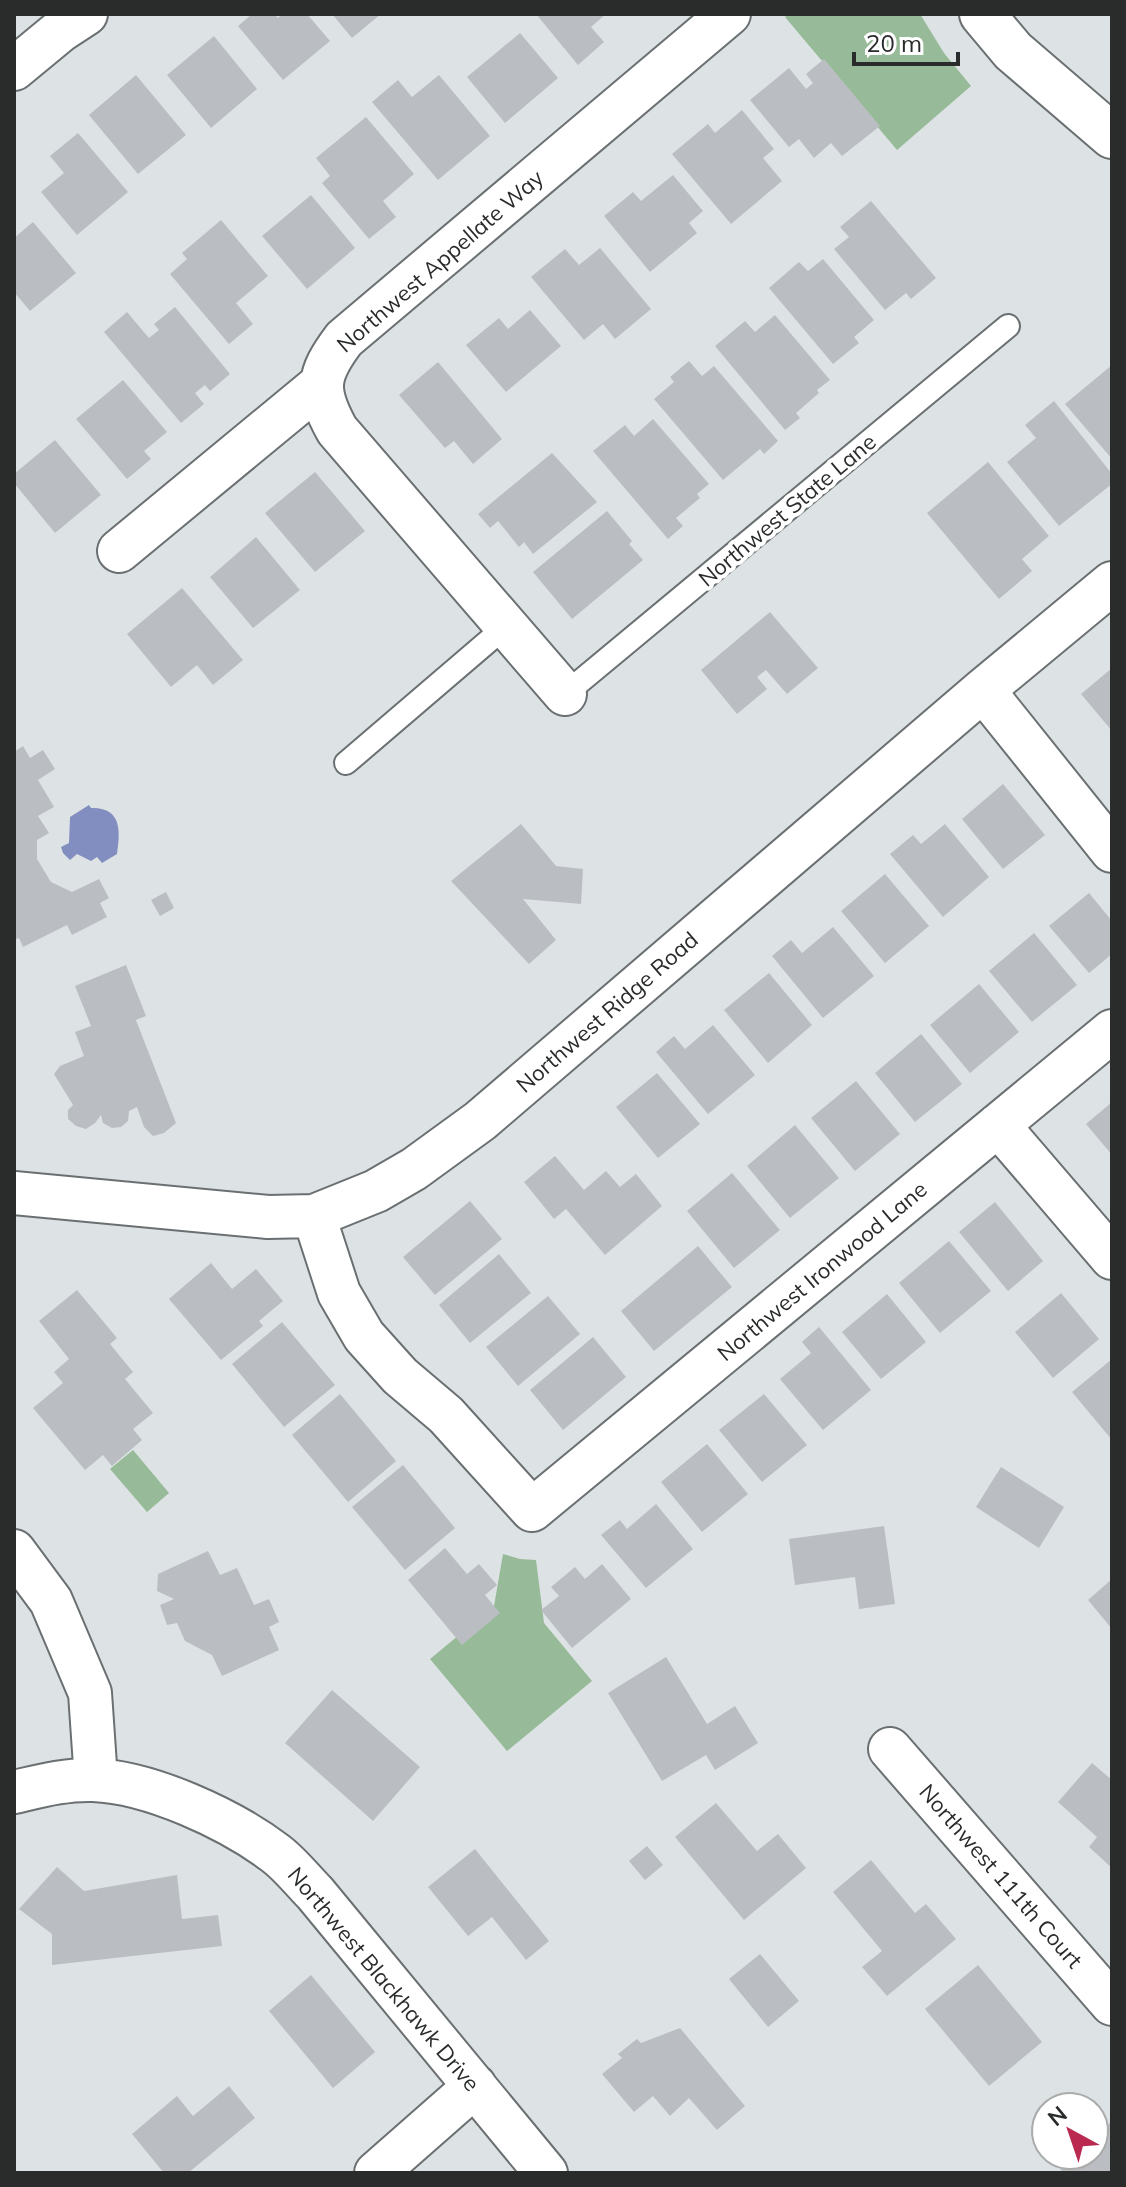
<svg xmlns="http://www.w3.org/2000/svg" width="1126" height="2187" viewBox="0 0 1126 2187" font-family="Mulish,sans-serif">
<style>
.green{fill:#97ba98}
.water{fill:#838ec0}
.building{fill:#babec2}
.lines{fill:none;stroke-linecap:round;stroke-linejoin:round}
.service-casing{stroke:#6a7071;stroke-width:26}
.minor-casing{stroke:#6a7071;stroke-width:46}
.tertiary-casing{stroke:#6a7071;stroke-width:48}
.service{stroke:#fff;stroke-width:22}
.minor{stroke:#fff;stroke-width:42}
.tertiary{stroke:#fff;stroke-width:44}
.labels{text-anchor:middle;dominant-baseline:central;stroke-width:8;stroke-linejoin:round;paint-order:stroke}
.street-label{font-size:22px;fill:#2a2c2c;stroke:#fff}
</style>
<rect width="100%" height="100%" fill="#dde3e5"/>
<path class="green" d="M789 14H920L944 53 971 86 897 150 785 17Z
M133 1450 169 1493 147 1512 110 1469Z
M503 1554 520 1559 536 1560 544 1623 592 1681 507 1751 430 1659 494 1606Z"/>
<path class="water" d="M89 805 91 808C123 807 120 833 117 854L102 863 97 857 91 861 77 854 70 860 63 853 61 847 69 843 70 817Z"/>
<path class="building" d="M252 14H274L278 18 282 14H307L330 41 283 80 238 26Z
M332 14H381L352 38Z
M536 14H606L591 27 604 42 578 65Z
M520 33 558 78 505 123 467 77Z
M214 36 257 89 211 128 167 75Z
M824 59 880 126 842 156 831 143 814 158 799 139 789 147 750 100 789 68 806 89 813 83 806 74Z
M136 75 186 135 138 174 89 115Z
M439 75 490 136 438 180 372 102 398 80 412 97Z
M742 110 774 149 763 158 782 181 731 224 672 154 708 124 715 133Z
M366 117 414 174 383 201 396 217 369 239 322 183 330 176 316 158Z
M78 133 128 192 77 235 41 192 64 173 50 156Z
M673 175 703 211 689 223 697 233 650 272 604 216 633 192 641 201Z
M311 195 355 248 307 289 262 236Z
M871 201 936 278 911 299 906 293 885 310 834 249 849 237 840 227Z
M221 220 268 276 236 303 253 324 229 344 170 274 187 259 182 253Z
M33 222 76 273 30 311 14 292V238Z
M600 248 651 309 615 339 603 324 584 340 531 277 565 249 579 265Z
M823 259 874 320 854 337 859 343 833 364 769 288 799 262 808 271Z
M175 307 230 374 210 391 205 385 195 393 204 404 181 423 104 332 127 312 149 338 159 330 154 324Z
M530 310 561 346 506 392 466 345 499 318 508 329Z
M775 315 830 380 817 390 819 393 796 413 800 418 785 430 715 346 745 321 755 332Z
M689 361 702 376 714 366 778 441 764 454 760 449 723 480 654 399 674 382 670 377Z
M438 362 502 439 473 464 454 441 445 448 399 395Z
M1112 365V459L1065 404Z
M123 380 167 432 144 451 151 459 127 479 76 419Z
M1054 401 1112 474V484L1059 526 1007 462 1036 438 1025 425Z
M653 419 709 484 697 494 700 498 676 518 683 526 668 539 593 451 625 425 634 436Z
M55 440 101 495 55 533 14 483V474Z
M552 453 597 502 533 554 524 542 519 547 498 521 490 528 478 514Z
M988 462 1049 536 1022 559 1032 571 999 599 927 513Z
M315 472 365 531 315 572 265 513Z
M607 511 632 541 629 544 643 560 572 619 533 572Z
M256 537 300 590 253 628 210 577Z
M182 588 243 660 213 685 197 665 171 687 127 634Z
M770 612 818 668 787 694 766 670 757 677 767 689 737 714 701 670Z
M1112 668V731L1081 694Z
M23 746 30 758 43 750 55 769 38 780 54 807 38 816 49 833 37 840V859L51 882 72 892 99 879 109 898 100 903 107 917 72 935 67 925 23 947 19 938 14 940V752Z
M1003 784 1045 835 1003 869 962 819Z
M521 824 556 866 583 869 581 904 523 899 556 940 529 964 451 881Z
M945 824 989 877 943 917 890 854 913 835 921 844Z
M885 874 929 926 885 963 841 911Z
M166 892 174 908 160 916 151 900Z
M1089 893 1112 921V954L1089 973 1049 926Z
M833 927 874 976 823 1018 772 956 791 940 802 953Z
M1034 933 1077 985 1032 1022 989 971Z
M126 965 146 1016 136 1020 176 1123 164 1133 153 1136 144 1127 137 1107 129 1111 128 1121 121 1127 112 1128 103 1123 101 1115 95 1123 86 1129 76 1126 68 1119V1110L73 1105 54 1074 60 1066 84 1056 75 1032 91 1026 75 986Z
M769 973 812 1025 768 1063 724 1010Z
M979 984 1019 1032 970 1073 930 1025Z
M713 1025 755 1075 708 1114 656 1052 674 1036 685 1049Z
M921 1034 962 1084 915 1122 875 1073Z
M657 1073 700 1124 658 1158 616 1107Z
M856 1081 900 1134 855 1171 811 1118Z
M1112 1102V1155L1086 1124Z
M795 1125 839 1178 790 1218 747 1166Z
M555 1156 584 1190 606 1171 620 1187 636 1174 662 1206 605 1255 566 1209 554 1219 524 1182Z
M732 1173 780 1230 734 1268 687 1211Z
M470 1201 502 1239 435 1295 403 1257Z
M995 1202 1043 1261 1008 1291 959 1232Z
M949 1241 991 1291 940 1333 899 1283Z
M698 1246 732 1287 654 1351 621 1311Z
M499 1254 531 1293 470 1343 439 1305Z
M211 1263 232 1289 256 1269 283 1301 259 1321 263 1326 221 1360 169 1299Z
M77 1290 117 1338 110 1344 133 1372 125 1379 153 1413 133 1429 142 1440 112 1466 103 1455 85 1470 33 1408 63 1383 54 1372 69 1359 39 1321Z
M1061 1293 1099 1339 1053 1378 1015 1332Z
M887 1294 926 1342 881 1379 842 1332Z
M548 1296 580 1334 518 1386 486 1347Z
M282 1322 335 1385 284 1427 232 1364Z
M819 1327 871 1390 823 1430 780 1379 811 1353 802 1342Z
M593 1337 626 1377 563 1430 530 1390Z
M1112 1359V1440L1072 1392Z
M340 1394 396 1461 348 1502 292 1435Z
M764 1394 807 1445 762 1482 719 1430Z
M707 1444 748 1494 702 1532 661 1482Z
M403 1465 455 1528 405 1570 352 1507Z
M1001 1467 1064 1507 1039 1548 976 1507Z
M656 1504 693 1549 646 1588 601 1535 620 1520 627 1529Z
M884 1526 895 1604 859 1609 855 1577 795 1585 789 1539Z
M445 1548 467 1574 479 1564 497 1585 485 1595 500 1613 462 1645 408 1580Z
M208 1551 220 1575 237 1568 254 1605 269 1599 279 1622 269 1627 279 1650 222 1676 212 1655 185 1641 177 1623 167 1625 160 1605 174 1599 157 1591 158 1574Z
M602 1564 631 1599 572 1648 541 1610 559 1596 551 1587 575 1567 585 1579Z
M1112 1579V1629L1088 1600Z
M666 1657 707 1724 735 1706 758 1743 715 1770 706 1755 662 1781 608 1693Z
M332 1690 420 1767 373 1821 285 1743Z
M1092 1763 1112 1780V1868L1089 1847 1097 1837 1058 1802Z
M716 1803 757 1851 778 1834 806 1868 744 1920 675 1837Z
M647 1846 663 1865 645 1880 629 1861Z
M475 1849 549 1941 526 1960 492 1917 468 1936 428 1887Z
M871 1860 915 1913 926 1904 956 1939 887 1996 862 1967 882 1951 833 1892Z
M57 1867 84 1891 177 1875 182 1919 218 1915 222 1946 52 1965V1934L19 1909Z
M760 1954 799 2001 768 2027 729 1979Z
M978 1965 1042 2042 989 2086 925 2009Z
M311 1975 375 2052 333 2088 269 2011Z
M680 2028 745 2106 717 2130 689 2098 670 2116 653 2096 634 2112 602 2074 622 2058 618 2054 637 2039 641 2043Z
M229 2086 255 2118 188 2173H164L132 2134 177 2096 193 2116Z
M1112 2121V2173H1063L1059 2167 1073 2155H1094V2137Z"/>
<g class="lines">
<g class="service-casing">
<path id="service" d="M565 694 1008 326
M346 763 506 626"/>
</g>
<g class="minor-casing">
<path id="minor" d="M14 69 60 31 86 14
M119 551 320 385
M983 690 1112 851
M565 694 337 430C315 390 317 375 344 339L729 14
M998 1125 1112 1258
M14 1193 268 1217 314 1216 376 1191 414 1169 480 1121 983 690 1112 583
M314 1216 339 1293 364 1336 400 1376 446 1415 532 1510 1112 1031
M14 1551 51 1601 90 1693 96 1780
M890 1749 1112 2004
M14 1792C40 1786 66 1779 93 1780 150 1782 230 1819 275 1853 290 1864 302 1880 315 1893L546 2173
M376 2173 475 2086"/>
</g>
<g class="tertiary-casing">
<path id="tertiary" d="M982 14 1013 51 1112 136"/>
</g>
<use href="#service" class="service"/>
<use href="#minor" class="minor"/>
<use href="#tertiary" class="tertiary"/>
</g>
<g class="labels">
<g class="street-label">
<text transform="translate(440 261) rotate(-41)">Northwest Appellate Way</text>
<text transform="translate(787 510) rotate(-40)">Northwest State Lane</text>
<text transform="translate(607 1012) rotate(-41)">Northwest Ridge Road</text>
<text transform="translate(822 1271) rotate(-40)">Northwest Ironwood Lane</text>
<text transform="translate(1001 1876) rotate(49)">Northwest 111th Court</text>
<text transform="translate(384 1979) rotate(50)">Northwest Blackhawk Drive</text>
</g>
</g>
<rect width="1126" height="2187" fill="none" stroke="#2a2c2c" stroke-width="32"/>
<g transform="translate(1070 2131) rotate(320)"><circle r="38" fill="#ffffff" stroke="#aaabab" stroke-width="2"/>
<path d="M0-6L14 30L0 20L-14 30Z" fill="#b92950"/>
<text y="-12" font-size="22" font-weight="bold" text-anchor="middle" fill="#2a2c2c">N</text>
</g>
<path d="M854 52v12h104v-12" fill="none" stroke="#2a2c2c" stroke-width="4"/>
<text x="866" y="52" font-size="24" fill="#2a2c2c" stroke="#ffffff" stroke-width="6" paint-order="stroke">20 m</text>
</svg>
